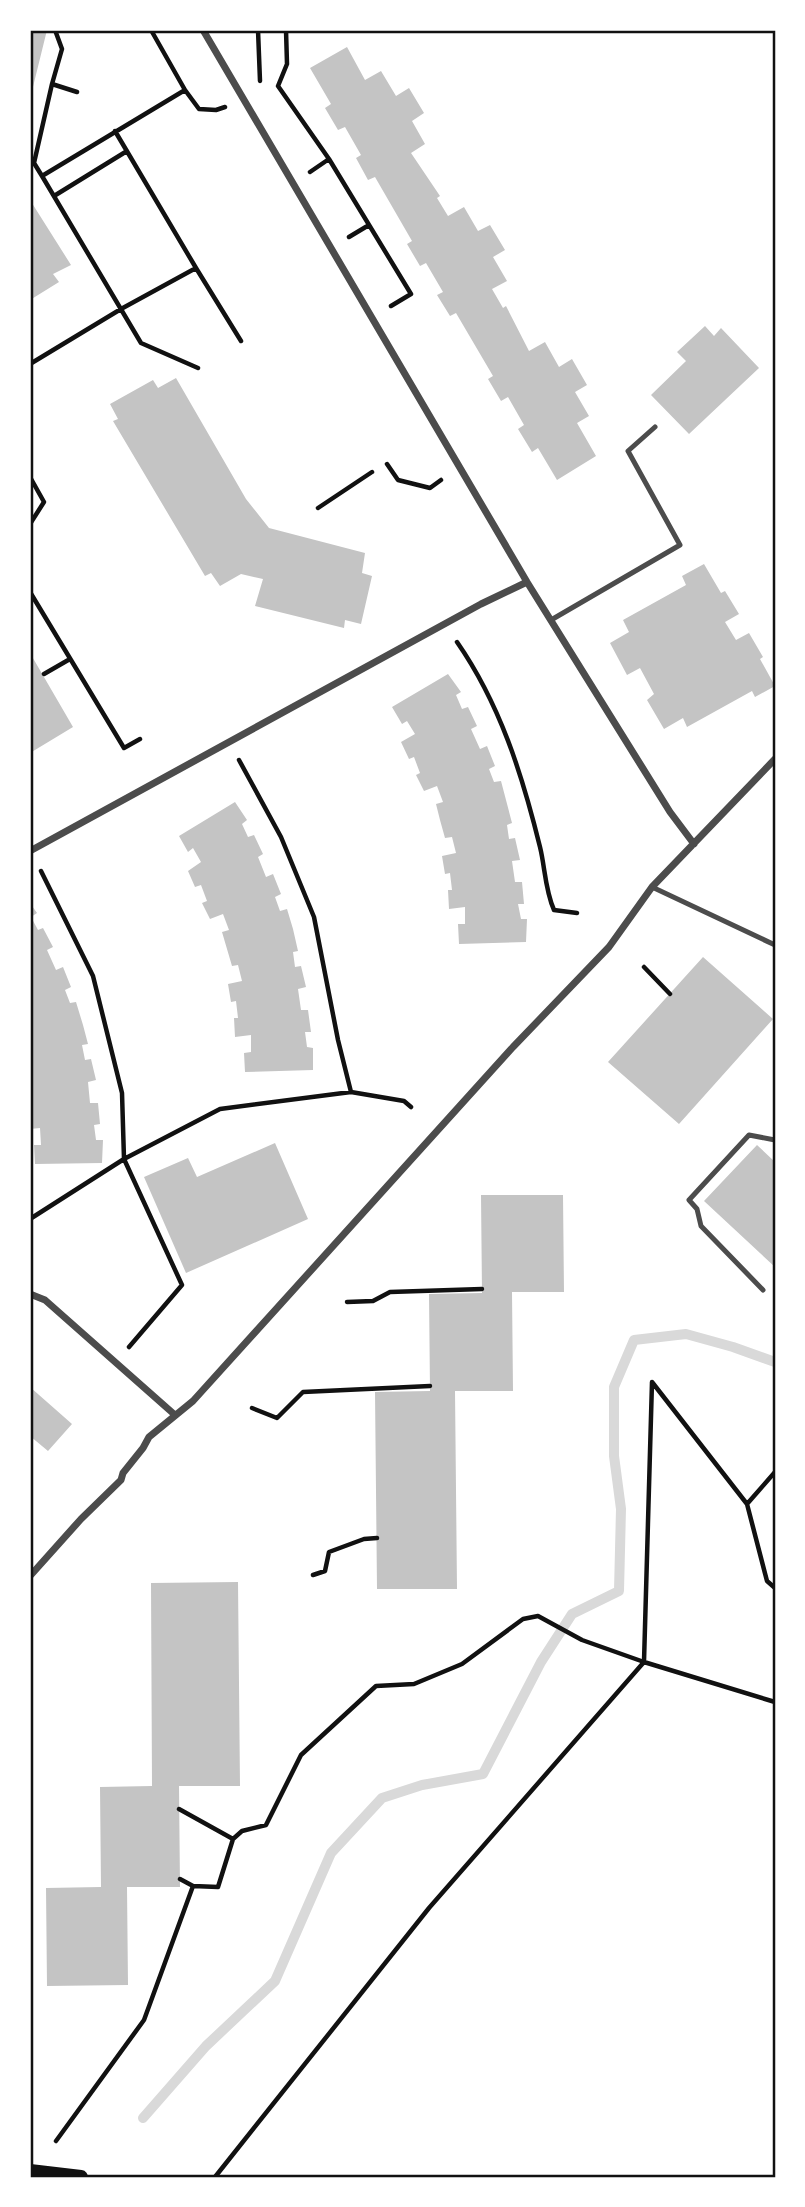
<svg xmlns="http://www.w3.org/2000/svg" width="805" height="2207" viewBox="0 0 805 2207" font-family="Quicksand,sans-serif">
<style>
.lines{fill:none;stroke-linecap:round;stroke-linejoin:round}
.stream{stroke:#d9d9d9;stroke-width:10}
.building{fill:#c4c4c4}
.path{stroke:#111;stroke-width:4.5}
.service{stroke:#4c4c4c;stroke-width:5}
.minor{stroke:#4c4c4c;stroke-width:7}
.secondary{stroke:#111;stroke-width:14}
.neatline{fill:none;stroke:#111;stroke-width:2.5}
</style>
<rect width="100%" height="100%" fill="#fff"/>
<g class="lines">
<path class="stream" d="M143 2118 206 2046 275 1981 331 1853 382 1798 422 1785 483 1774 541 1662 572 1614 619 1591 621 1509 614 1456V1387L634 1340 686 1334 733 1347 775 1362"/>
</g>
<path class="building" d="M30 30H47L31 95 30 94Z
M347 47 365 80 381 71 396 96 409 88 424 113 412 121 425 144 411 153 440 196 437 198 448 216 464 207 478 231 490 225 505 250 493 257 507 281 492 289 503 308 506 306 529 351 545 342 559 367 572 359 587 385 575 392 589 416 577 423 596 456 557 480 538 448 532 452 518 429 524 425 508 397 501 401 488 379 493 376 456 313 450 316 437 295 443 292 426 263 420 266 407 244 412 241 375 177 368 180 356 158 361 155 345 127 338 130 325 108 331 104 310 68Z
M30 200 71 265 53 274 59 282 30 300Z
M705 326 714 336 721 328 759 368 689 434 651 395 686 361 677 352Z
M176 378 246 499 269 528 365 553 362 573 372 576 361 624 345 620 344 628 255 606 263 579 241 574 220 586 211 573 205 576 113 421 118 419 110 404 153 380 158 388Z
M704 564 721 593 725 591 739 614 725 622 736 640 749 633 763 657 760 659 775 686 755 697 752 691 687 727 683 718 664 729 647 700 654 694 640 668 627 675 610 643 629 632 623 620 686 585 682 576Z
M30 653 73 727 30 753Z
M448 674 461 692 456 695 462 709 468 707 477 726 471 729 480 749 487 746 495 766 489 769 494 782 501 781 512 823 507 825 509 839 515 838 520 860 512 861 515 882H522L524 904H518L521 919H527L526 942 459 944 458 924H465V907L449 909 448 890H452L450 873 445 874 442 856 456 853 452 837 445 838 440 820 436 804 443 802 437 786 424 791 416 775 420 773 414 757 409 759 401 742 415 734 407 721 402 724 392 707Z
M235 802 247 820 242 824 248 837 254 835 263 854 258 857 266 877 273 874 281 894 275 897 280 911 287 909 293 929 298 951 293 952 295 967 301 966 306 987 298 989 301 1010H308L311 1032H305L307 1047 313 1048V1070L245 1072 244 1053 251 1052V1035L235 1037 234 1018H238L236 1001 231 1002 228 984 242 981 238 965 232 966 222 932 229 930 223 914 210 919 202 903 207 901 201 885 195 887 188 871 201 862 193 848 188 852 179 836Z
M30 903 37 913 31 917 38 930 43 928 53 947 47 950 56 970 63 967 71 987 65 990 70 1003 76 1002 83 1025 88 1044 82 1045 85 1060 91 1059 96 1080 88 1082 90 1103H98L100 1124 94 1125 96 1140H103L102 1163 35 1164 34 1145H41L40 1128 30 1129Z
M703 957 773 1019 679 1124 608 1062Z
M275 1143 308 1219 186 1273 144 1177 188 1158 197 1177Z
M757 1145 775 1162V1267L704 1201Z
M481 1195H563L564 1292H512L513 1391H455L457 1589H377L375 1392 430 1391 429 1294 482 1293Z
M30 1387 72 1424 48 1451 30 1436Z
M238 1582 240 1786H179L180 1887H127L128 1985 47 1986 46 1888 101 1887 100 1787 152 1786 151 1583Z"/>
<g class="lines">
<path class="path" d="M151 30 185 90
M258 30 260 81
M286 30 287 64 278 86 329 159 411 294 391 306
M52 84 62 49 55 30
M115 131 196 268
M310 172 329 159
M42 176 34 163 52 84 77 92
M54 196 127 151
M349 237 369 225
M30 364 121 309 196 268 241 341
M198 368 141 343 42 176 185 90 199 109 216 110 225 107
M387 464 398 480 430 488 441 480
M30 477 44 502 30 524
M318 508 372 472
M30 592 124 748 140 739
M457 642C500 704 522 774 540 847 545 867 545 890 554 910L577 913
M44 674 70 659
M239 760 281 837 314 917 338 1040 351 1092
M644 967 670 994
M30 1219 124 1159 122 1093 93 976 41 871
M347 1302 373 1301 390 1292 482 1289
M129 1347 182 1285 124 1159 220 1109 351 1092 404 1101 411 1107
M252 1408 277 1418 303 1392 430 1386
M747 1504 767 1581 775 1588
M313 1575 325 1571 329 1552 364 1539 377 1538
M179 1809 233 1839
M180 1879 193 1886
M56 2141 144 2020 193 1886 218 1887 233 1839 242 1831 266 1825 301 1755 376 1686 414 1684 462 1664 523 1619 538 1616 582 1640 644 1662 652 1382 747 1504 775 1472
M215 2177 429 1908 644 1662 775 1702"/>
<path class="service" d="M551 620 680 545 628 451 655 427
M652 887 775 945
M763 1290 701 1226 697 1209 689 1200 749 1135 775 1140"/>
<path class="minor" d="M203 30 527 582 670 812 694 844
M30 851 481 604 527 582
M30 1294 45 1300 175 1415
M30 1576 81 1519 121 1480 123 1473 143 1448 149 1437 193 1401 513 1047 609 947 652 887 775 759"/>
<path class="secondary" d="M30 2171 81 2177"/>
</g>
<rect width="805" height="2207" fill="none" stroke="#ffffff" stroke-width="63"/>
<rect x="32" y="32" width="742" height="2144" class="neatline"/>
</svg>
